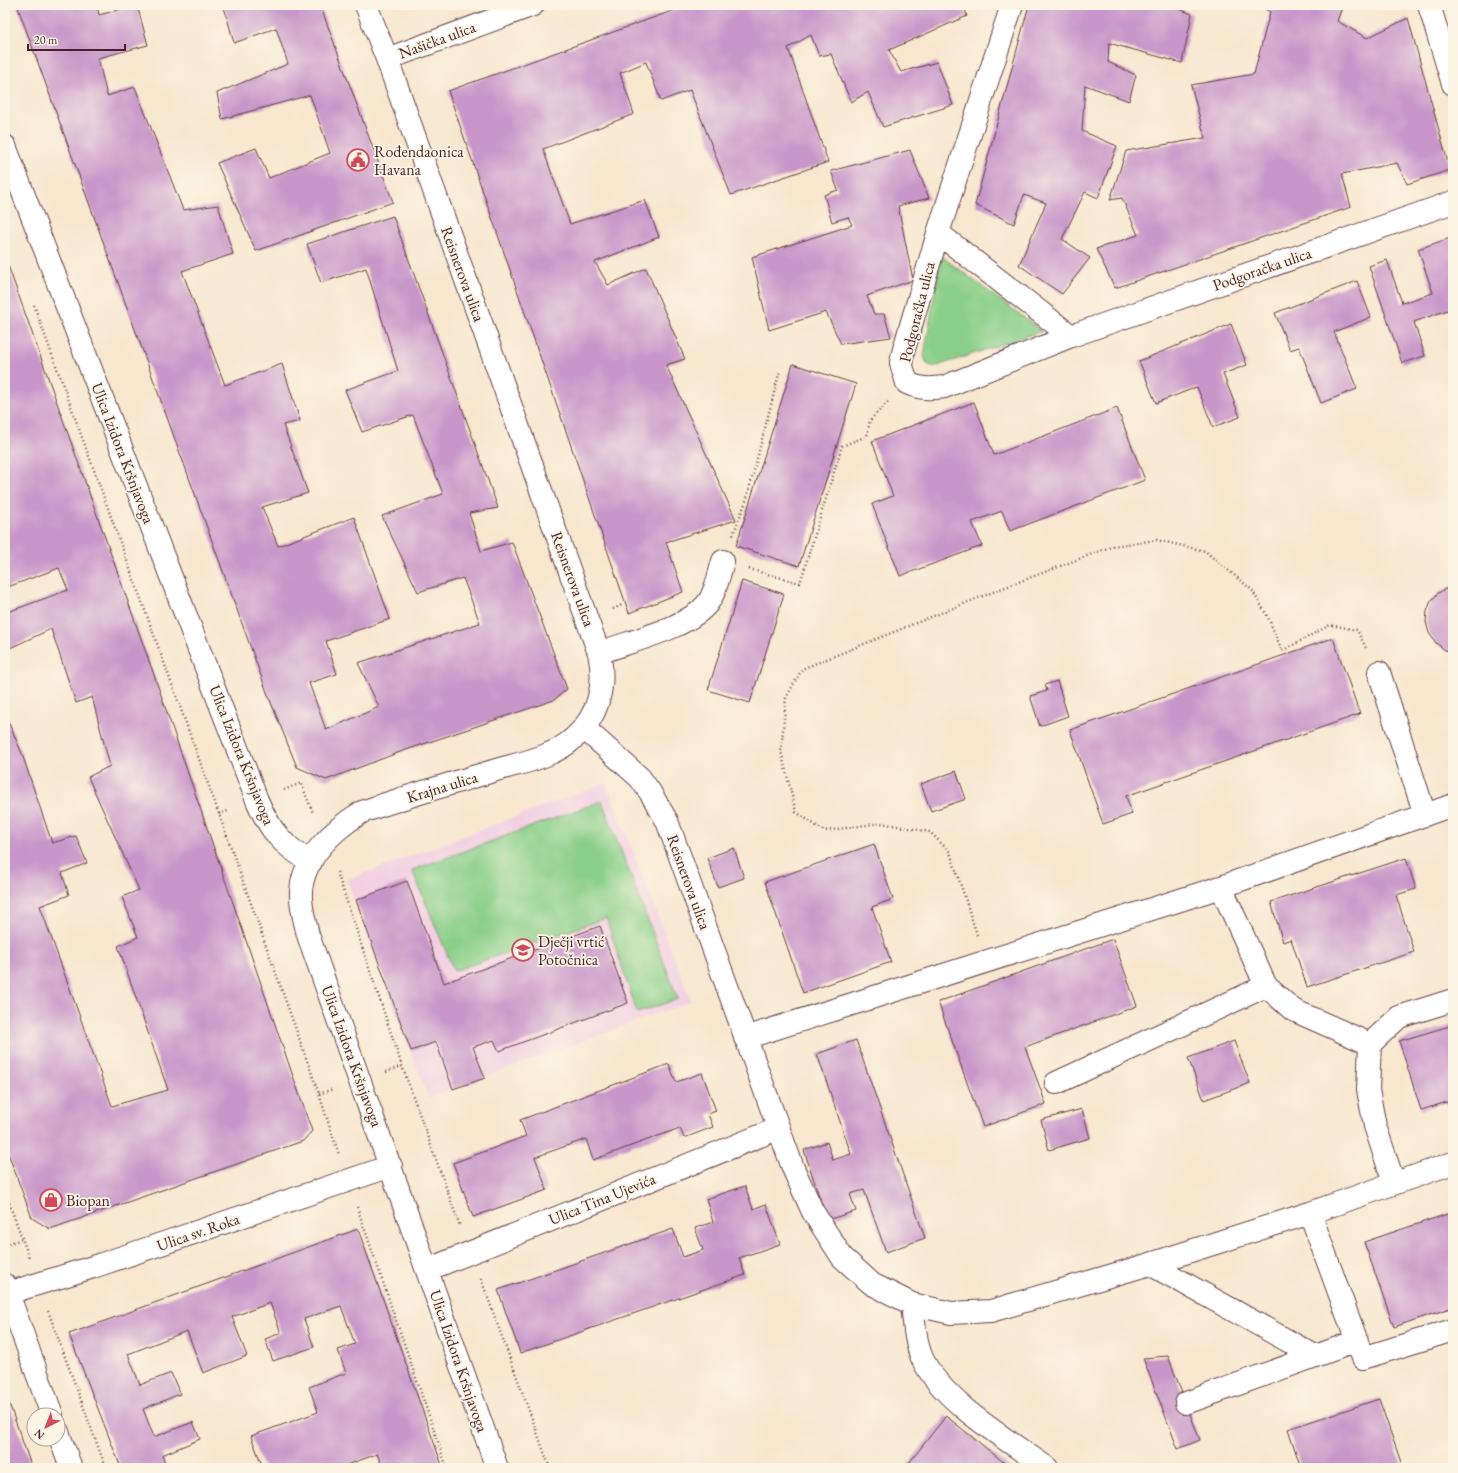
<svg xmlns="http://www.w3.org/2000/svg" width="1458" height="1473" viewBox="0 0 1458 1473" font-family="'EB Garamond',serif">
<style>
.built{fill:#f2cfe2}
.green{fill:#8acf89;stroke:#6a775a}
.building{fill:#c896c9}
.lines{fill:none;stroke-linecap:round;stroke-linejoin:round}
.minor-casing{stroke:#643d44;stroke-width:24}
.major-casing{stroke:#643d44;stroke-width:24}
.path{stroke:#643d44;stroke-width:2.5;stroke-dasharray:1 3;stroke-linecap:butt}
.minor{stroke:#fff;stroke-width:22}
.major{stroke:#fff;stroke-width:22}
.labels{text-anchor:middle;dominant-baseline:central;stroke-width:3.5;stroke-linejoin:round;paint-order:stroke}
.street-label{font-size:16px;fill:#4a1f2b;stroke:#fcf5e5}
.poi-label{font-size:16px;fill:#4a1f2b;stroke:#fcf5e5;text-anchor:start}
</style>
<rect width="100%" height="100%" fill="#fcf5e5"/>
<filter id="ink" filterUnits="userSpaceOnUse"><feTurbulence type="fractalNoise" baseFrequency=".025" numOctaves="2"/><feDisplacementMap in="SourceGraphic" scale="8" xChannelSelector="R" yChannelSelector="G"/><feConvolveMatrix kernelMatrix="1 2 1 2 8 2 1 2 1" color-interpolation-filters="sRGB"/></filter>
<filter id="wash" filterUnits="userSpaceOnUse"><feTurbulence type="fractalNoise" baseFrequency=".012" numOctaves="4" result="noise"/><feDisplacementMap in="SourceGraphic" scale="16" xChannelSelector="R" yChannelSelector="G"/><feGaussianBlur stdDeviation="0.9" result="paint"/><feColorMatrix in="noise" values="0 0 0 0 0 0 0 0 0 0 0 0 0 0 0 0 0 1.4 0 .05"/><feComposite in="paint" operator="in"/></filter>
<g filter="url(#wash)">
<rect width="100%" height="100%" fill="#f7e7cf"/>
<path class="built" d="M606 783 691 1001 428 1098 347 880Z"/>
<path class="green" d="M941 256 1042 331 934 367 927 364 924 356Z
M602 801 678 999 637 1013 606 918 454 971 412 870Z"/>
<g id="blocks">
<path class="building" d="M17 5H97L99 15 137 5 148 45 98 58 107 96 135 87 183 210 218 205 233 254 182 271 225 385 282 364 300 421 283 425 308 493 262 507 278 546 354 517 390 619 326 641 337 674 309 683 326 730 379 707 358 663 480 623 463 578 418 592 382 516 443 494 413 415 362 432 345 390 398 371 366 268 321 283 307 244 393 216 498 508 469 513 481 551 512 542 567 689 554 700 400 752 326 780 297 767 268 695Z
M228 5H320L393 202 256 251 217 163 256 148 269 178 330 153 310 95 222 119 217 93 288 64 276 28 234 43 224 7Z
M689 5H964L967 16 889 50 901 72 937 62 953 105 883 127 868 92 851 102 831 54 819 56 811 35 788 48 828 162 731 195 690 90 661 101 646 62 620 73 634 114 543 149 570 224 645 200 659 237 595 262 608 285 646 268 685 359 666 365 736 520 666 542 683 592 629 613 448 91Z
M1029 5H1169L1192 14 1182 63 1109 43 1108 62 1136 75 1129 101 1085 85 1082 131 1117 146 1098 198 1085 192 1062 239 1090 258 1062 294 1019 265 1046 203 1024 195 1014 224 975 205Z
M1259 5H1343L1337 21 1367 38 1408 18 1450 170 1407 184 1397 163 1342 174 1351 207 1115 288 1096 249 1138 235 1122 198 1110 200 1126 151 1205 138 1191 85 1254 74 1270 12Z
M910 150 929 198 898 206 913 280 867 296 874 314H884L891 337 841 344 826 312 769 330 752 257 852 225 848 217 832 222 824 195 838 190 831 171Z
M1453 237V308L1414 322 1425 356 1402 363 1369 266 1387 260 1402 303 1433 293 1418 249Z
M5 257 153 672 312 1131 303 1141 50 1229 32 1218 5 1145V714L21 751 52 843 76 836 87 863 62 873 69 895 40 906 112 1106 168 1090 118 946 138 937 122 897 139 890 88 777 110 766 92 697 76 703 51 629 10 648 5 639V613L68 590 59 568 5 588Z
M1357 281 1371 317 1334 332 1357 389 1321 403 1299 347 1290 350 1275 313Z
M1231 324 1247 365 1223 374 1240 417 1213 427 1197 387 1156 403 1139 361Z
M793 364 856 384 799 566 736 546Z
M974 402 994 455 1117 408 1145 480 1010 531 1002 511 972 522 982 546 900 576 872 504 893 496 872 441Z
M742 581 784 594 750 703 708 690Z
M1453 585V652L1445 650 1436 643 1429 633 1426 622 1427 611 1431 601 1438 593Z
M1333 638 1360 714 1126 796 1132 814 1103 824 1070 730Z
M1057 681 1068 716 1040 726 1030 696 1047 691 1045 685Z
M956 771 966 799 931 811 921 784Z
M874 844 893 899 872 907 891 962 803 993 765 882Z
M734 848 744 878 718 887 707 858Z
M1406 858 1416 889 1396 895 1414 952 1307 987 1291 939 1283 942 1271 902Z
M407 881 444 983 600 926 628 1003 499 1051 494 1040 473 1047 485 1078 453 1089 436 1042 411 1051 356 900Z
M1113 939 1137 1006 1025 1047 1046 1104 983 1127 938 1002Z
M1453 1025V1121L1447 1102 1421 1110 1399 1041Z
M856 1040 925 1238 886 1252 864 1190 850 1194 856 1211 827 1220 804 1150 827 1142 833 1160 851 1154 817 1054Z
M1234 1041 1250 1083 1204 1100 1188 1058Z
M669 1064 676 1082 702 1073 716 1111 708 1114 713 1127 684 1138 680 1128 593 1160 586 1139 535 1157 547 1190 473 1217 453 1163 526 1136 520 1120Z
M1082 1109 1090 1138 1049 1150 1041 1120Z
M745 1186 753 1209 766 1204 780 1244 739 1258 745 1275 520 1353 498 1290 673 1229 683 1257 703 1250 695 1228 713 1222 706 1199Z
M1453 1212V1307L1394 1327 1364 1242Z
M358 1229 443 1468H383L377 1454 338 1468H263L251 1436 318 1412 309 1387 346 1373 338 1350 355 1344 341 1306 304 1319 314 1347 273 1361 265 1339 281 1333 270 1303 232 1317 247 1356 203 1373 187 1331 128 1354 140 1385 171 1373 180 1394 143 1409 154 1437 193 1422 200 1439 162 1455 167 1468H121L69 1334Z
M1168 1356 1200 1440 1178 1449 1143 1358Z
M5 1392 32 1468H5Z
M1379 1399 1403 1468H1301L1288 1429Z
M946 1416 1011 1468H905Z"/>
</g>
</g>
<g filter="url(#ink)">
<use href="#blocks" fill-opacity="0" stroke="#643d44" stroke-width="1"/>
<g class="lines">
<g class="minor-casing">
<path id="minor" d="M366 5 387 59 599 653C606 685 599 716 574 738 554 757 521 763 496 770 451 784 406 796 362 812 334 829 303 857 301 892 300 907 305 921 308 935L497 1468
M1012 5 938 233 904 349 901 363 907 383C920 389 930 389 944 387L1071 336 1453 202
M1429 5 1453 84
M387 59 533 5
M5 146 257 800C270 831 282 845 311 862
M938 233 1071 336
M599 653C630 641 686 629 707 604 716 592 719 575 723 561
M1379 672 1425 815
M584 728 640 778 650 792 667 821 793 1168 813 1212 842 1257 872 1284 912 1304 951 1313 991 1311 1150 1264 1310 1213 1453 1163
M1221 887 1266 986 1293 1010 1370 1044
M745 1038 1221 887 1453 805
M1056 1083 1266 986
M1394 1183 1375 1126 1368 1090 1370 1044 1399 1017 1453 1000
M1310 1213 1363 1358 1453 1330
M1150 1264 1315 1356
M427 1270 777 1129
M5 1294 93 1267 391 1166
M912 1304C914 1321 915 1342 922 1358 943 1403 1007 1439 1047 1468
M1186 1403 1357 1341"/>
</g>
<g class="major-casing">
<path id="major" d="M5 1285 52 1415
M58 1432 71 1468"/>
</g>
<path class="path" d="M34 305 219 814 319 1094 339 1155
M733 535 746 501 780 370
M749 569 800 583 842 446 867 436 870 420 888 402
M613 609 622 605
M284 790 301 783 313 813
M219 814 230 810
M337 872 402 1066 460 1226
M977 935 950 852 930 832 881 823 824 831 796 812 781 751 786 698 802 669 1003 588 1113 546 1157 540 1205 551 1252 590 1268 617 1282 651 1330 625 1357 630 1366 648
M386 1072 402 1066
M319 1094 333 1089
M5 1192 29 1257
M357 1207 447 1468
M5 1245 22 1239
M481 1279 550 1468
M48 1311 106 1468"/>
<use href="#minor" class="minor"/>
<use href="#major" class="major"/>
</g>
</g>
<defs>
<g id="civic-ring" transform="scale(1.15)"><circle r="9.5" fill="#fcf5e5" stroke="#d1495b" stroke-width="1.5"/><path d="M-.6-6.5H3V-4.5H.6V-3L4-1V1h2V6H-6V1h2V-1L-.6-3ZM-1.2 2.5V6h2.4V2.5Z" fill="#d1495b"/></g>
<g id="school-ring" transform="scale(1.15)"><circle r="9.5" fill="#fcf5e5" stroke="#d1495b" stroke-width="1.5"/><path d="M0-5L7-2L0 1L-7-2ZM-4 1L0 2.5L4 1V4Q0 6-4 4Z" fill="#d1495b"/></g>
<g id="shop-ring" transform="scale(1.15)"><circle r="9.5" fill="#fcf5e5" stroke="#d1495b" stroke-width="1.5"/><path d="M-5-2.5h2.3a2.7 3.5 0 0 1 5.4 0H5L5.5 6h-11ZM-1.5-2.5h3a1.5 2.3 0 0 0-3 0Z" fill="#d1495b"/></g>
</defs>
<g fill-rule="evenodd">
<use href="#civic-ring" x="358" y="160"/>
<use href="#school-ring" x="523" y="950"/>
<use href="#shop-ring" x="51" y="1200"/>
</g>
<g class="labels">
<g class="street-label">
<text transform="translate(437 40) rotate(-20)">Našička ulica</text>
<text transform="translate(1262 269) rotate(-19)">Podgoračka ulica</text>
<text transform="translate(463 274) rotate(70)">Reisnerova ulica</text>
<text transform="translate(917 312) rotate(-76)">Podgoračka ulica</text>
<text transform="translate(123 453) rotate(69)">Ulica Izidora Kršnjavoga</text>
<text transform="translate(573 579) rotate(70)">Reisnerova ulica</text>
<text transform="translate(242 755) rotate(68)">Ulica Izidora Kršnjavoga</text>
<text transform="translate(442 787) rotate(-17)">Krajna ulica</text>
<text transform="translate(689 882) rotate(70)">Reisnerova ulica</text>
<text transform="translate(352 1056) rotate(70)">Ulica Izidora Kršnjavoga</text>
<text transform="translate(602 1199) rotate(-22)">Ulica Tina Ujevića</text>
<text transform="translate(198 1232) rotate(-19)">Ulica sv. Roka</text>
<text transform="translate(459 1361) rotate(71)">Ulica Izidora Kršnjavoga</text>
</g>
<g class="poi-label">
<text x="374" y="151">Rođendaonica<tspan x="374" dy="18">Havana</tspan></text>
<text x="538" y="941">Dječji vrtić<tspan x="538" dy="18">Potočnica</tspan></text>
<text x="66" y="1200">Biopan</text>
</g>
</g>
<rect width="1458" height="1473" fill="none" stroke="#fcf5e5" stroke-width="20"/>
<g transform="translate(46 1427) rotate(222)"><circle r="19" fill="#fcf5e5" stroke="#b59f9b"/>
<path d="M0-3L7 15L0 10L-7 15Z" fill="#d1495b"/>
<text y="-6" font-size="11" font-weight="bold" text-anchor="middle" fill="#4a1f2b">N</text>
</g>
<path d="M28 44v6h97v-6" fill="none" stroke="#4a1f2b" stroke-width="2"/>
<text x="34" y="44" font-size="12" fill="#4a1f2b" stroke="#fcf5e5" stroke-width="3" paint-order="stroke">20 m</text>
</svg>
